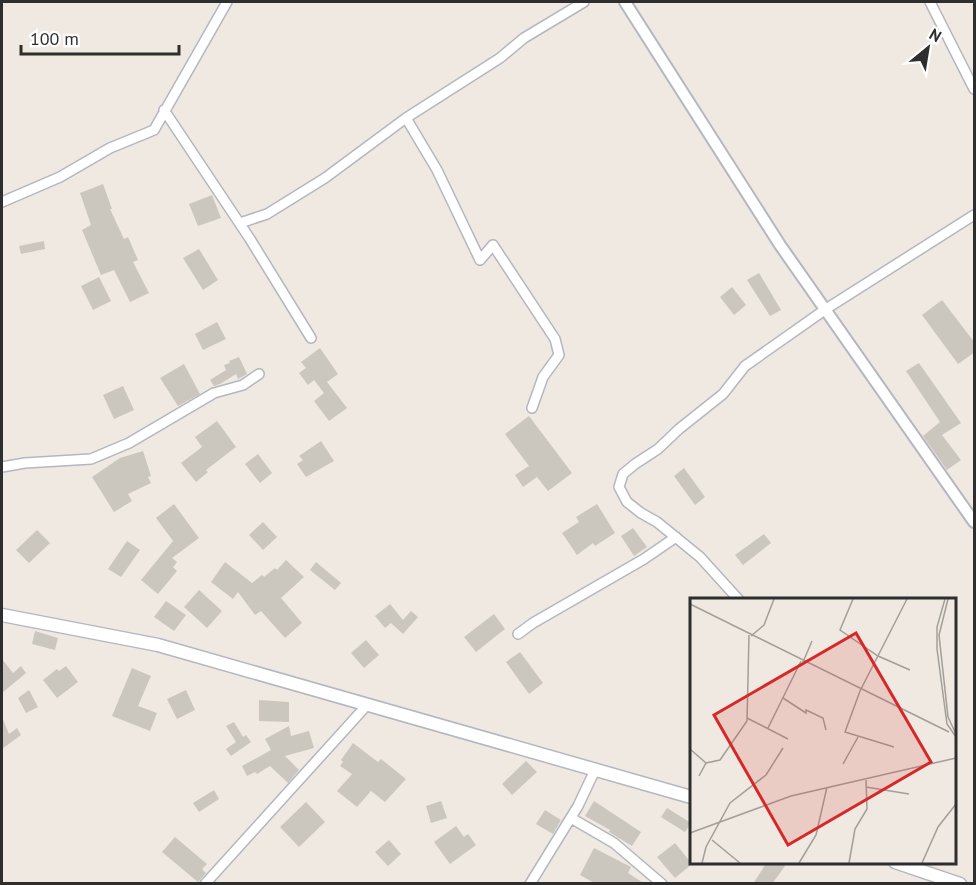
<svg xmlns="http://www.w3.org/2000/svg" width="976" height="885" viewBox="0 0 976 885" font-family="'PT Sans',sans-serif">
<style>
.building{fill:#cbc7bf}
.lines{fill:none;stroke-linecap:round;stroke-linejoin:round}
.minor-casing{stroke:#b4b7c1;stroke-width:12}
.tertiary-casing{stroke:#b4b7c1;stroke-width:14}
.secondary-casing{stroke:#b4b7c1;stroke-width:15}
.minor{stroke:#fff;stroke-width:9}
.tertiary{stroke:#fff;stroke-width:10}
.secondary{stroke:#fff;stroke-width:12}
.inset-road{fill:none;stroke:#a29e99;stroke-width:1.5}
.view{fill:#d62828;fill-opacity:0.15;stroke:#d62828;stroke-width:3}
.inset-edge{fill:none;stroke:#2e2e2e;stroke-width:3}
</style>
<rect width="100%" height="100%" fill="#efe9e1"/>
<path class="building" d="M103 184 112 209H110L124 239 128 237 138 260 133 262 149 293 130 302 114 270 101 275 82 230 91 225 80 193Z
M212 195 221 218 198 226 189 204Z
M44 241 45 249 21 254 19 246Z
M199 249 218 280 203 290 183 258Z
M759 273 781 310 770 316 747 280Z
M99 277 111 301 93 310 81 286Z
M732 287 746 305 734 315 720 297Z
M942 300 975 343V352L958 364 922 315Z
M217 322 226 339 203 350 195 334Z
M320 348 338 374 327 382 347 408 329 421 314 401 324 393 314 380 308 385 299 373 306 368 301 362Z
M239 357 247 374 238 379 236 374 220 384 214 386 210 380 226 370 224 365 230 363 229 361Z
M919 363 961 423 942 435 961 460 947 470 923 436 940 422 906 371Z
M184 364 200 394 178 406 160 378Z
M123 386 134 410 114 419 103 395Z
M529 416 572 473 548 491 537 477 523 487 515 475 529 466 505 434Z
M217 421 236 447 206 470 208 472 196 482 181 463 202 447 195 437Z
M321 441 334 461 306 477 297 464 303 460 299 456Z
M143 451 151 476 148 477 151 483 128 494 132 501 114 512 92 477 120 458Z
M258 454 272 473 260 483 245 464Z
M684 468 705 497 695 505 674 476Z
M174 504 199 538 172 558 177 562 173 567 177 571 158 594 141 580 173 541 156 518Z
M597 504 615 533 595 546 593 543 577 555 562 533 579 522 576 517Z
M263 522 277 537 263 550 249 535Z
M633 528 647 547 634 556 621 536Z
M37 530 50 543 29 563 16 550Z
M764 534 771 543 743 565 735 555Z
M127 541 140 550 121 577 108 569Z
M286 560 304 577 281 598 302 623 285 638 261 611 255 615 238 592 233 599 211 582 225 562 252 583 262 575 264 577 275 568 277 570Z
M316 562 341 583 335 590 310 570Z
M199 590 222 611 207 628 184 607Z
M166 601 186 615 174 631 154 617Z
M390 604 403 620 411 611 418 617 403 634 391 623 385 628 375 616Z
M494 614 505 629 476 652 464 637Z
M35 631 58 638 55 650 32 644Z
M366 640 379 655 364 668 351 653Z
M520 652 543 683 529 694 506 662Z
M2 659 13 673 21 666 26 673 2 693Z
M66 666 78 682 57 698 43 680 57 669 59 671Z
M132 668 151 676 138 706 157 713 150 731 112 716Z
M29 690 38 707 26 713 18 698Z
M186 690 195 710 177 719 167 699Z
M259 700 289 702V722L259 721Z
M2 717 9 734 17 728 21 735 2 749Z
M234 722 243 737 246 735 251 742 231 756 226 749 236 742 226 726Z
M289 726 291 736 309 731 314 748 285 756 299 770 288 783 270 766 257 774 255 772 247 776 242 766 271 750 265 739Z
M353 743 378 762 381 759 406 779 385 802 371 791 357 807 337 791 352 774 340 766 343 762 341 760Z
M526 761 537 772 512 795 502 784Z
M214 790 219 799 199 812 193 803Z
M441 801 447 818 431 823 426 806Z
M594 801 641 832 632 846 609 832 610 830 585 816Z
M306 802 325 822 299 847 280 827Z
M667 808 691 823 685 832 661 817Z
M545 810 561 820 553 834 536 824Z
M456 826 464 837 468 834 476 845 450 864 434 842Z
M175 837 207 864 202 869 206 873 198 882 162 852Z
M389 840 401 854 388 866 375 852Z
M675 843 692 864 675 878 657 857Z
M594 848 631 867 628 873 645 884H596L580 875Z
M767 862H780L785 866 772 884H753Z"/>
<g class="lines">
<g class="minor-casing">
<path id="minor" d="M930 2 974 89
M164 110 250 239 311 338
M406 118 437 170 480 260 493 245 555 339 559 355 543 377 532 408
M2 202 60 177 110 148 154 130 227 2
M240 223 267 214 325 178 406 118 500 58 524 38 584 2
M2 467 25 463 91 459 129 443 214 393 243 385 259 374
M739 600 700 557 657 522 641 513 627 502 619 487 623 474 635 464 658 449 679 429 723 394 745 366 826 309 974 215
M518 634 533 623 644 559 676 537
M571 818 614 843 662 884
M205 884 367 705
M530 884 578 806 595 770"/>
</g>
<g class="tertiary-casing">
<path id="tertiary" d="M625 2 780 245 974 522"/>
</g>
<g class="secondary-casing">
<path id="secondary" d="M2 615 158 645 691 797
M895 862 960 884"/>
</g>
<use href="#minor" class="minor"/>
<use href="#tertiary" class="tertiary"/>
<use href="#secondary" class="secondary"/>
</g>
<g transform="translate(690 598)">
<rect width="266" height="266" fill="#efe9e1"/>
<path class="inset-road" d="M163 1 150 32 188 58 220 72M255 1 247 29V51L257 126 266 139M258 1 249 37 258 119 266 136M0 6 259 134M61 38 74 27 84 1M113 64 122 43M93 100 116 115V112L133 120 136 132M57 120 98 141M78 130 111 63M204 149 155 134 170 93 217 1M0 151 16 165M153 166 168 139M9 178 16 165 30 162 57 123 59 37M176 189 219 196M0 235 101 198 266 160M22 242 50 265M12 265 16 249 40 205 76 177 93 150M109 265 126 237 137 189M159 265 165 231 177 211 176 182M232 265 248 229 266 206"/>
<path class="view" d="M166 35 241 164 98 247 24 117Z"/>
<rect width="266" height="266" class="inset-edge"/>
</g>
<rect width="976" height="885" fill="none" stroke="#2e2e2e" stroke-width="6"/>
<g transform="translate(928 48) rotate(30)" stroke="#ffffff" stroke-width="4.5" paint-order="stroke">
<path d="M0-4.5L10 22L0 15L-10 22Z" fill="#2e2e2e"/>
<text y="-9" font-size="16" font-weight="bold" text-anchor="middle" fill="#2e2e2e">N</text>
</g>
<path d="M21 45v9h158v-9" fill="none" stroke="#2e2e2e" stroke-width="3"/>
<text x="30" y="45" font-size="18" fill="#2e2e2e" stroke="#ffffff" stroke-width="4.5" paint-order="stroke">100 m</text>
</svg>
